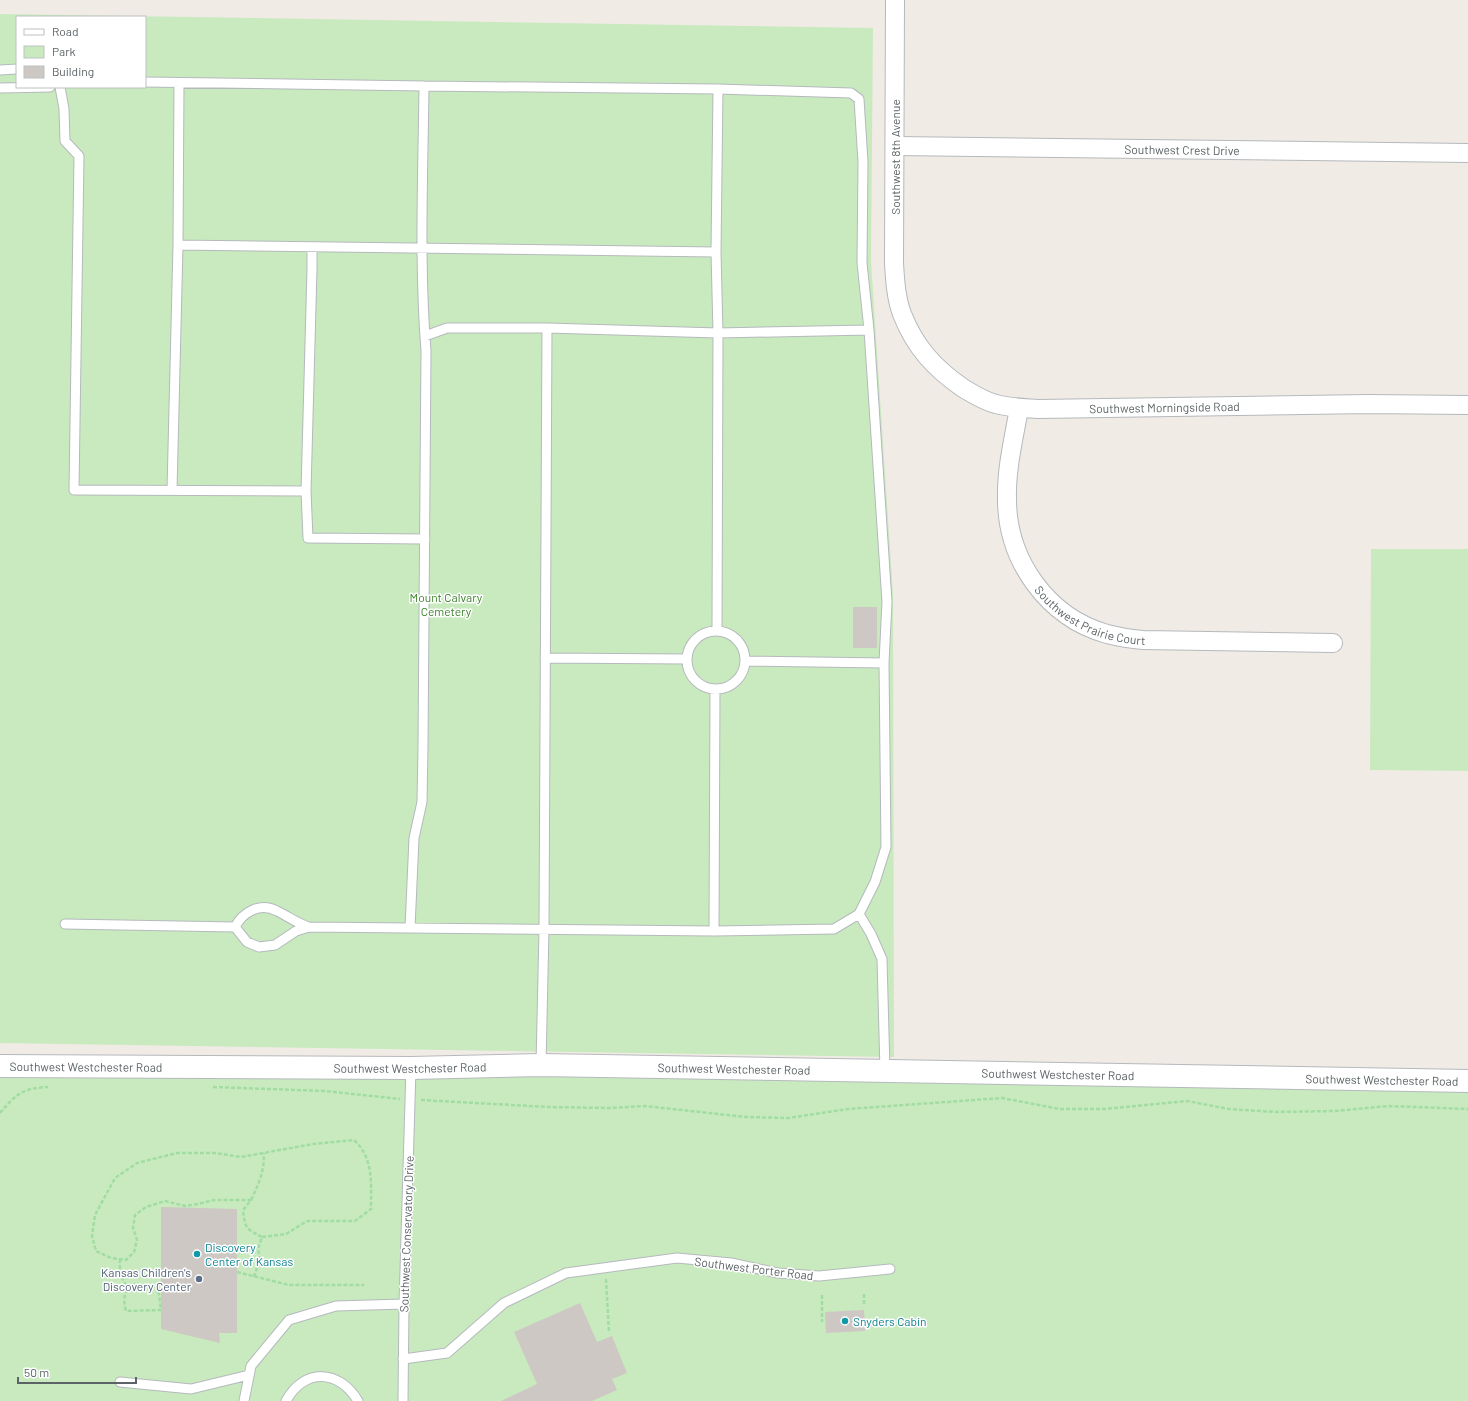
<svg xmlns="http://www.w3.org/2000/svg" width="1468" height="1401" viewBox="0 0 1468 1401" font-family="Barlow,sans-serif">
<style>
.green{fill:#c9eabf;fill-rule:evenodd}
.building{fill:#cdc8c3}
.lines{fill:none;stroke-linecap:round;stroke-linejoin:round}
.service-casing{stroke:#b5b9bd;stroke-width:11}
.minor-casing{stroke:#b5b9bd;stroke-width:20}
.tertiary-casing{stroke:#b5b9bd;stroke-width:24}
.path{stroke:#a1dda3;stroke-width:2.5;stroke-dasharray:4 2;stroke-linecap:butt}
.service{stroke:#fff;stroke-width:9}
.minor{stroke:#fff;stroke-width:18}
.tertiary{stroke:#fff;stroke-width:22}
.culture-dot{fill:#0f9aa8;stroke:#fff;stroke-width:1.5}
.service-dot{fill:#5c6f8a;stroke:#fff;stroke-width:1.5}
.labels{text-anchor:middle;dominant-baseline:central;stroke-width:3;stroke-linejoin:round;paint-order:stroke}
.street-label{font-size:12px;fill:#5c6366;stroke:#fff}
.park-label{font-size:12px;fill:#3d842d;stroke:#fff}
.culture-label{font-size:12px;fill:#0d838f;stroke:#fff;text-anchor:start}
.service-label{font-size:12px;fill:#4e5e75;stroke:#fff;text-anchor:end}
</style>
<rect width="100%" height="100%" fill="#f0ebe5"/>
<path class="green" d="M0 14 873 28 871 261 893 594 894 1057 0 1043ZM17 17H145V87H17Z
M1371 549H1468V771L1370 770Z
M0 1073 699 1078 1468 1089V1401H0Z"/>
<path class="building" d="M853 607H877V648H853Z
M161 1207 237 1209V1333H219L220 1343 161 1329Z
M580 1303 597 1342 612 1336 627 1373 612 1379 617 1390 592 1401H501L537 1384 514 1332Z
M864 1310 865 1331 826 1333 825 1312Z"/>
<g class="lines">
<g class="service-casing">
<path id="service" d="M0 70 17 69
M145 82 424 86
M60 87 64 109 65 141 79 156 74 490 306 491 308 538 425 539
M0 88 50 87
M178 245 716 252
M425 336 447 328H547L718 333 869 330
M172 490 178 245 179 83
M306 491 312 269V247
M717 631 718 333 716 252 718 89
M687 660a29 29 0 1 1 58 0a29 29 0 1 1-58 0Z
M545 658 687 659
M745 661 884 663
M859 914 871 934 882 959 885 1071
M65 924 235 927 247 942 259 947 275 945 296 931 309 927
M235 927C243 912 260 902 277 911 288 916 296 923 309 927L714 931 834 929 859 914 875 882 886 847 884 663 887 602 869 330 862 263 863 162 859 99 851 93 718 89 424 86C423 174 419 263 426 351L423 747 422 802 414 838 410 928
M714 931 715 689
M541 1065 544 929 547 328
M403 1359 447 1353 504 1303 566 1273 677 1258 731 1263 778 1273 819 1276 890 1269
M120 1382 191 1389 249 1375
M244 1401 251 1366 289 1320 336 1306 404 1304
M286 1401C304 1368 339 1369 358 1401
M403 1401 404 1304 411 1068"/>
</g>
<g class="minor-casing">
<g id="minor">
<path id="s1" d="M895 0 894 263C895 280 896 298 902 314 915 347 934 368 963 388 973 394 984 401 996 404 1010 408 1024 408 1038 409L1368 404 1468 405"/>
<path id="s2" d="M895 146 1468 153"/>
<path id="s3" d="M1019 408C1014 438 1006 469 1007 499 1007 560 1047 617 1107 634 1119 637 1130 639 1143 640L1333 643"/>
</g>
</g>
<g class="tertiary-casing">
<g id="tertiary">
<path id="s4" d="M0 1066 411 1068 541 1065 1468 1081"/>
</g>
</g>
<path class="path" d="M213 1087 325 1091 400 1099
M421 1100 548 1107 610 1108 645 1106 746 1117 788 1118 848 1109 1002 1098 1060 1109H1104L1187 1101 1229 1109 1276 1112 1335 1111 1388 1106 1468 1109
M0 1113C16 1094 23 1088 48 1087
M251 1200C259 1183 264 1173 264 1153
M120 1259C119 1273 121 1277 128 1288
M237 1272 289 1285H364
M254 1277 260 1259 258 1249 262 1237 286 1234 307 1221H355L371 1209C371 1184 374 1158 354 1140L313 1144 241 1157 215 1153H177L137 1163 115 1178 95 1215 92 1236 96 1251 111 1258 126 1260 134 1252 137 1240 133 1228 135 1215 146 1207 165 1201 185 1206 198 1204 214 1200H251L243 1210C245 1228 246 1229 262 1237
M606 1279 609 1333
M133 1284 144 1287H158L161 1310 126 1311C123 1300 123 1293 133 1284Z
M864 1294V1305
M822 1295V1322"/>
<use href="#service" class="service"/>
<use href="#minor" class="minor"/>
<use href="#tertiary" class="tertiary"/>
</g>
<g class="culture-dot">
<circle cx="197" cy="1254" r="4"/>
<circle cx="845" cy="1321" r="4"/>
</g>
<circle class="service-dot" cx="199" cy="1279" r="4"/>
<g class="labels">
<g class="street-label">
<text stroke="none"><textPath href="#s2" startOffset="287">Southwest Crest Drive</textPath></text>
<text transform="translate(895 157) rotate(-90)">Southwest 8th Avenue</text>
<text stroke="none"><textPath href="#s1" startOffset="618">Southwest Morningside Road</textPath></text>
<text stroke="none"><textPath href="#s3" startOffset="249">Southwest Prairie Court</textPath></text>
<text stroke="none"><textPath href="#s4" startOffset="86">Southwest Westchester Road</textPath></text>
<text stroke="none"><textPath href="#s4" startOffset="410">Southwest Westchester Road</textPath></text>
<text stroke="none"><textPath href="#s4" startOffset="734">Southwest Westchester Road</textPath></text>
<text stroke="none"><textPath href="#s4" startOffset="1058">Southwest Westchester Road</textPath></text>
<text stroke="none"><textPath href="#s4" startOffset="1382">Southwest Westchester Road</textPath></text>
<text transform="translate(406 1234) rotate(-88)">Southwest Conservatory Drive</text>
<text transform="translate(754 1268) rotate(7)">Southwest Porter Road</text>
</g>
<g class="park-label">
<text x="446" y="597">Mount Calvary<tspan x="446" dy="14">Cemetery</tspan></text>
</g>
<g class="culture-label">
<text x="205" y="1247">Discovery<tspan x="205" dy="14">Center of Kansas</tspan></text>
<text x="853" y="1321">Snyders Cabin</text>
</g>
<g class="service-label">
<text x="191" y="1272">Kansas Children's<tspan x="191" dy="14">Discovery Center</tspan></text>
</g>
</g>
<rect x="16" y="16" width="130" height="72" fill="#ffffff" stroke="#bec1c2"/>
<rect x="24" y="29" width="20" height="6" fill="#ffffff" stroke="#bec1c2"/>
<text x="52" y="36" font-size="12" fill="#5c6366">Road</text>
<rect x="24" y="46" width="20" height="12" fill="#c9eabf" stroke="#bec1c2"/>
<text x="52" y="56" font-size="12" fill="#5c6366">Park</text>
<rect x="24" y="66" width="20" height="12" fill="#cdc8c3" stroke="#bec1c2"/>
<text x="52" y="76" font-size="12" fill="#5c6366">Building</text>
<path d="M18 1377v6h118v-6" fill="none" stroke="#5c6366" stroke-width="2"/>
<text x="24" y="1377" font-size="12" fill="#5c6366" stroke="#ffffff" stroke-width="3" paint-order="stroke">50 m</text>
</svg>
